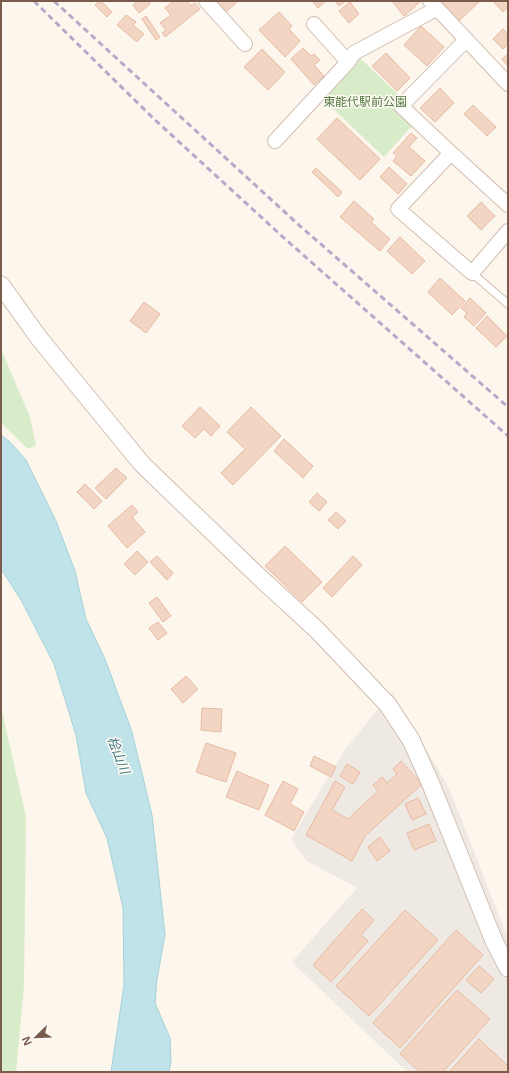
<svg xmlns="http://www.w3.org/2000/svg" width="509" height="1073" viewBox="0 0 509 1073" font-family="'Open Sans','Noto Sans JP',sans-serif">
<style>
.industrial{fill:#efe9e4}
.green{fill:#d8ecc9}
.water{fill:#bfe3e8;stroke:#a5d3da}
.building{fill:#f3d5c3;stroke:#e6bba3}
.lines{fill:none;stroke-linecap:round;stroke-linejoin:round}
.service-casing{stroke:#d1beb0;stroke-width:9}
.minor-casing{stroke:#d1beb0;stroke-width:16}
.tertiary-casing{stroke:#d1beb0;stroke-width:19}
.service{stroke:#fff;stroke-width:7}
.minor{stroke:#fff;stroke-width:14}
.tertiary{stroke:#fff;stroke-width:17}
.rail{stroke:#b9a8c9;stroke-width:3;stroke-dasharray:6 4;stroke-linecap:butt}
.labels{text-anchor:middle;dominant-baseline:central;stroke-width:3;stroke-linejoin:round;paint-order:stroke}
.park-label{font-size:12px;fill:#537a41;stroke:#fffaf3}
.water-label{font-size:13px;font-style:italic;fill:#437c86;stroke:#fffaf3}
</style>
<rect width="100%" height="100%" fill="#fdf6ec"/>
<path class="industrial" d="M392 692 450 790 508 939V1072H407L292 962 357 888 307 861 291 839 344 751Z"/>
<path class="green" d="M360 58 402 98 393 108 412 126 384 157 323 99Z
M1 349 30 417 36 445 28 449 1 423Z
M1 707 26 817 24 986 16 1072H1Z"/>
<path class="water" d="M1 435 9 441 26 460 56 521 75 571 86 619 105 659 132 732 152 815 165 935 157 979 155 1003 170 1038 171 1061 169 1072H111L124 985 123 908 107 838 86 793 76 735 54 664 21 600 1 569Z"/>
<path class="building" d="M100 1H101L112 12 107 17 95 5Z
M138 1H148L150 4 139 13 133 5Z
M174 1H187L191 6 195 3 200 9 165 37 162 33 166 30 160 23 171 15 165 8Z
M216 1H238L226 12Z
M312 1H326L318 8Z
M335 1H346L339 6Z
M392 1H419L420 2 404 16Z
M441 1H480L459 21Z
M493 1H508V7L503 12Z
M350 2 359 14 349 23 339 11Z
M279 12 292 26 289 29 300 41 285 57 259 30Z
M126 15 136 22 133 25 144 34 137 42 117 25Z
M146 16 160 37 156 40 142 19Z
M421 26 444 47 427 66 404 45Z
M503 29 508 34V44L503 49 493 39Z
M303 48 311 56 314 54 320 60 314 65 324 76 314 85 291 59Z
M262 49 285 72 268 90 244 67Z
M386 53 410 78 397 91 372 66Z
M508 54V66L502 59Z
M440 88 454 103 435 122 420 108Z
M473 105 496 127 487 136 464 114Z
M337 118 380 159 360 180 317 139Z
M411 133 417 138 409 147 425 161 411 176 393 161 397 156 393 153Z
M389 167 407 184 398 194 380 177Z
M316 168 342 192 338 197 312 172Z
M354 201 374 219 371 222 390 239 380 251 340 217Z
M481 202 495 216 481 230 467 216Z
M400 237 425 261 412 274 387 251Z
M440 278 465 301 452 315 428 292Z
M470 298 486 313 474 326 464 317 467 313 461 308Z
M144 302 160 314 146 333 130 321Z
M487 316 507 336 496 347 476 328Z
M200 407 220 426 211 436 204 429 195 438 182 426Z
M251 407 281 436 233 485 221 473 245 449 227 432Z
M284 439 313 466 303 478 274 451Z
M116 468 127 478 106 499 95 488Z
M85 484 102 501 94 509 77 492Z
M317 493 327 502 319 511 309 502Z
M132 505 138 512 132 517 145 532 127 548 108 526Z
M336 512 346 521 338 529 328 520Z
M285 546 322 582 302 602 265 566Z
M137 551 148 562 135 575 124 564Z
M157 556 173 573 167 580 150 562Z
M353 556 362 565 332 597 323 588Z
M157 597 171 616 163 622 149 603Z
M158 622 167 633 158 640 149 628Z
M186 676 198 689 183 703 171 689Z
M202 708 222 709 221 732 201 730Z
M206 743 236 753 226 782 196 772Z
M314 756 336 767 331 777 310 766Z
M401 761 422 784 365 836 352 861 306 835 335 781 345 787 332 810 348 819 378 791 373 785 382 777 387 783 397 774 393 769Z
M347 764 360 772 353 784 340 776Z
M237 771 269 785 259 810 226 797Z
M283 781 298 789 290 804 304 812 294 831 265 815Z
M418 798 426 814 412 820 405 804Z
M429 824 436 841 414 850 407 833Z
M380 837 390 851 377 861 368 847Z
M362 909 374 920 361 935 368 941 331 982 313 965Z
M405 910 438 940 369 1016 336 986Z
M456 930 483 955 400 1048 373 1023Z
M479 966 494 979 481 993 466 980Z
M457 990 490 1019 443 1072H420L400 1054Z
M479 1039 508 1066V1072H449Z"/>
<g class="lines">
<g class="service-casing">
<path id="service" d="M472 273 508 304"/>
</g>
<g class="minor-casing">
<path id="minor" d="M206 1 245 44
M430 1 508 84
M314 24 348 62
M466 40 401 106 451 153 508 205
M275 141 348 62 354 53 436 9
M451 153 398 209 472 273 508 231"/>
</g>
<g class="tertiary-casing">
<path id="tertiary" d="M1 285 39 338 142 464 256 574 317 630 388 705 411 740 430 782 494 941 508 968"/>
</g>
<use href="#service" class="service"/>
<use href="#minor" class="minor"/>
<use href="#tertiary" class="tertiary"/>
<path class="rail" d="M34 1 154 119 284 238 508 436
M54 1 300 226 508 407"/>
</g>
<g class="labels">
<g class="park-label">
<text x="365" y="101">東能代駅前公園</text>
</g>
<g class="water-label">
<text transform="translate(119 755) rotate(69)">桧山川</text>
</g>
</g>
<rect width="509" height="1073" fill="none" stroke="#7a5c4d" stroke-width="4"/>
<g transform="translate(36 1037) rotate(247)" stroke="#fffaf3" stroke-width="3" paint-order="stroke">
<path d="M0-3L7 15L0 10L-7 15Z" fill="#7a5c4d"/>
<text y="-6" font-size="11" font-weight="bold" text-anchor="middle" fill="#7a5c4d">N</text>
</g>
</svg>
